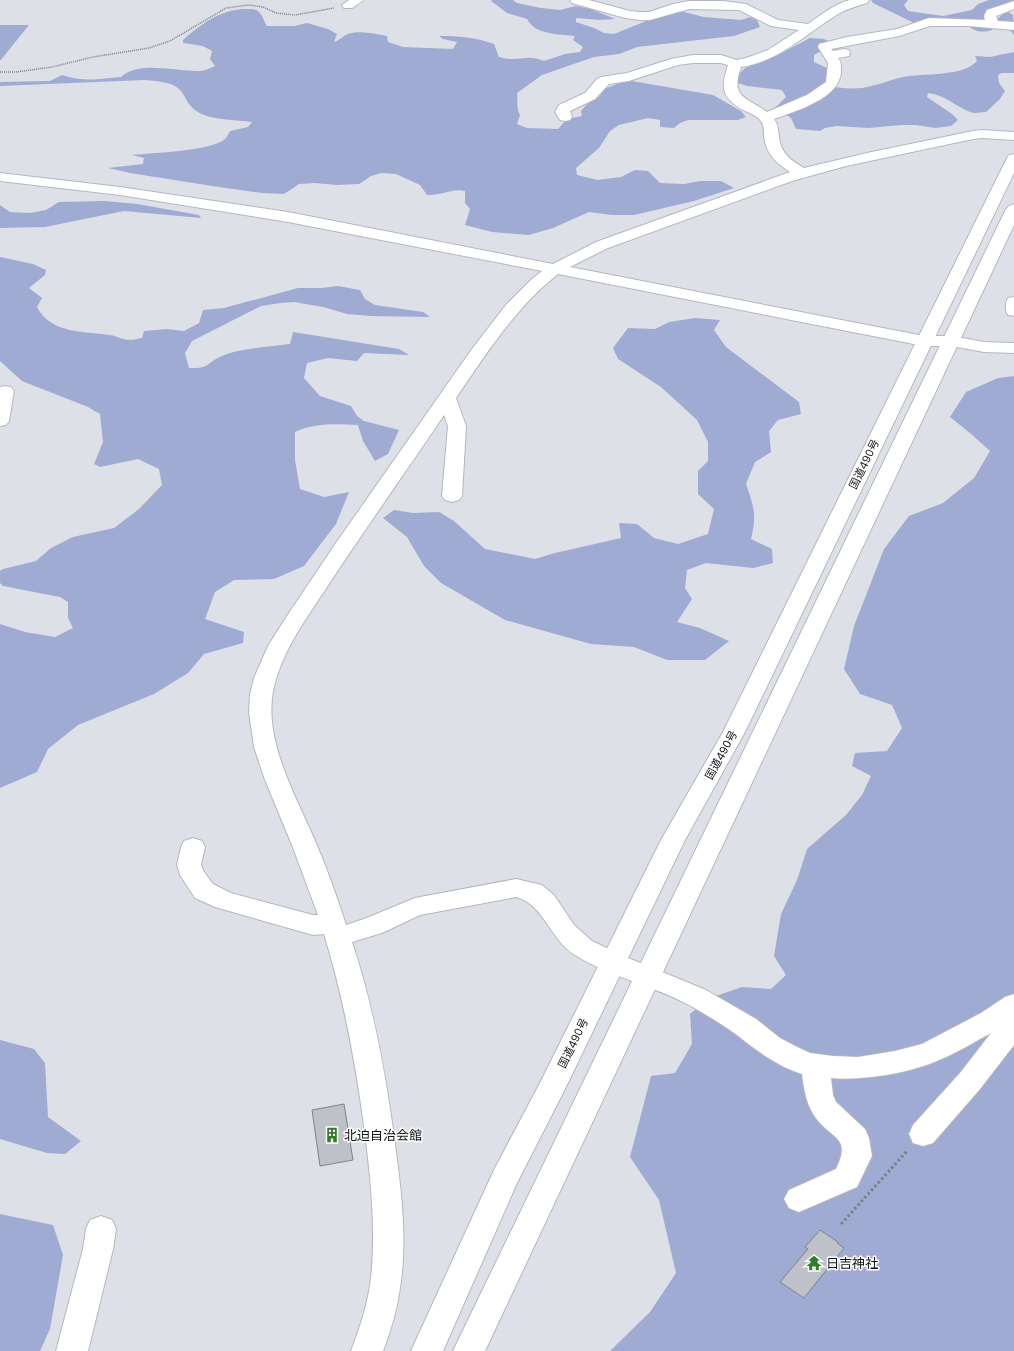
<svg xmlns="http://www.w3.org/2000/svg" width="1014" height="1351" viewBox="0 0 1014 1351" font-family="Poppins,'Noto Sans JP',sans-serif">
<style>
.forest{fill:#9fabd2}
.building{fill:#bfc1c9;stroke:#81838a}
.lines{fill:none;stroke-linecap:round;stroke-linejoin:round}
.minor-casing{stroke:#b4b7be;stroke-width:2}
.highway-casing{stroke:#b4b7be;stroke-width:2}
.path-far1{stroke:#7e7f85;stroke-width:1.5;stroke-dasharray:1 1;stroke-linecap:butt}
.path{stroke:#7e7f85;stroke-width:3;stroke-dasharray:2.5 2.5;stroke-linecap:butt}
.minor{fill:#fff;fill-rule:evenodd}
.highway{fill:#fff;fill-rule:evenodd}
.labels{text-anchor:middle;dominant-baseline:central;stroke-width:3;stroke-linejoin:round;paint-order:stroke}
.street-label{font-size:11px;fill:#131316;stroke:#fff}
.near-poi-label{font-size:13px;fill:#131316;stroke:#fff;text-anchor:start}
</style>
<rect width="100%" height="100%" fill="#dee0e8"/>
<path class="forest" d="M493 0H513L517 3 541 8 560 10 576 6 591 9 615 19 600 20 576 18V22L594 28 604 33 614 34 666 13 680 11 704 17 741 20 750 17 757 20 760 27 734 36 637 47 619 54 594 57 542 75 517 93C518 101 516 108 520 115L517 124 527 128 558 129 567 119 582 116 581 111 587 104 600 96 604 89 622 82 632 81 713 95 741 111 746 117 738 120H688L680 123 674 128 660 127V120L648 118 619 125 610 131 599 148 576 168 577 175 597 180 621 177 635 170 648 171 660 183 684 184 700 181H721L734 188 694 201 634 215H612L589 212 553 228 529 235 492 232 465 225 470 209 465 203V191C452 188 441 196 427 195L420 185 396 174 382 173 371 176 359 184 336 185 315 183 299 184 284 194 262 193 212 186 130 173 108 168 143 164 144 158 132 155C152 153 212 151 225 139 227 137 229 133 230 131L248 127 252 122C238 120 210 120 198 112 186 105 186 95 179 89 170 81 155 81 144 80L0 86V82L50 81 62 75C81 82 101 79 121 77 139 60 177 72 200 71 205 71 210 68 215 66L210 59 212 51 203 46 183 43V40C201 24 220 10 244 9 249 9 256 8 259 12 263 16 264 22 267 26H295L307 23 328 29 337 34 334 42C340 40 343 36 348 34 358 30 377 34 387 36L388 42 403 47 453 49 457 42 443 39 439 36C459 36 475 37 494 44L499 57C503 58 508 59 512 59 525 59 530 55 544 61L565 54 580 52 583 47 573 40 575 36C559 34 535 35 527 19L507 13 491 1Z
M871 0H908L904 5 908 11 943 16 972 10 978 4 989 0H1014C1008 7 994 5 986 11L985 15 988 20 997 19 1007 11 1013 15 1014 35 1008 28 992 26V30C983 33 974 32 968 25L940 24 932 27 918 25 873 3Z
M0 25H29L0 61Z
M810 38 824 39 830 42 821 51 814 55V62L827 68V75L825 85C836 88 850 89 862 88 876 86 889 80 903 77 923 73 964 77 977 61L975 56 990 57 1014 52V73H1002L998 75 999 83 1005 91 1000 99 986 112C981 112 975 114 970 112 955 106 945 95 928 93L927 97 952 114 958 120 951 126 935 128 916 125H901L868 128 837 126 825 128 820 131 796 129 791 118 775 108 786 97 782 90 747 86 738 83 739 74 745 68 772 58Z
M105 201 137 204 199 215 201 218 124 211 45 227 0 228V205L10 212 30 213 46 210 59 202Z
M0 257 33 264 46 270 45 275 29 288 42 298 37 307C51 334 84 331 109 335 114 335 119 338 124 339 129 341 136 339 142 338L144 331 166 329 184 331 199 323 203 310 224 308 298 288H322L338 286 360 290 365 299 375 305 423 312 430 317 371 316 347 314 323 307 294 302 281 303 261 306 192 341 185 353 189 368C211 369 205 363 222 356 241 348 269 347 290 344L293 332 399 349 409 355 364 353 357 361 328 358 307 363 304 378 320 396 351 406 357 416 364 421 399 430 388 454 375 461 363 441 358 425C336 424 315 423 295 432V460L300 489 324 497 349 492 336 524 304 566 274 579 234 580 215 592 205 619 244 632 243 643 204 654 188 673 154 694 78 725 48 749 37 772 0 788V624L25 632 55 637 73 628 68 618V602L60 597 3 586 0 583V571L3 569 36 561 51 548 73 537 114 528 139 509 162 485 159 469 138 459 100 467 94 464 103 442 100 414 88 407 22 381 0 361Z
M695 318 720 320 714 330 726 347 799 402 801 414 778 420 769 431 771 452 755 462 746 484C754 507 757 515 751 539L772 549 773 563 753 568 706 563 687 570 685 588 692 599 677 622 700 628 729 641 705 660H667L634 647 591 644 505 620 441 583 424 566 407 537 383 518 394 510 413 513 439 512 454 521 485 549 535 559 555 553 621 538 619 523 637 524 654 538 678 544 708 534 714 509 698 494V471L708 461V442L697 420 661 387 618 359 613 348 628 328 655 329 669 322Z
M1014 376V1351H610L650 1312 676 1273 659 1200 630 1157 651 1076 675 1073 692 1044 690 1014 710 998 742 987 771 989 786 975 774 956 781 914 797 880 807 849 846 815 862 795 871 776 852 766 855 753 887 751 902 728 892 705 860 694 844 669 854 626 884 549 909 516 943 503 974 478 990 451 970 433 950 417 966 392 998 378Z
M0 1040 34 1049 45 1063 48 1117 81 1141 65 1154 47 1153 0 1139Z
M0 1214 53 1225 63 1255 50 1329 40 1351H0Z"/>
<path class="building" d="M344 1104 353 1160 320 1166 312 1110Z
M820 1230 838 1242 837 1243 844 1248 804 1298 780 1282 808 1249 805 1247Z"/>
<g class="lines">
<g class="minor-casing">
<path id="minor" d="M349 0H364L352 8H344L342 5Z
M570 0H589L630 11 640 12H649L673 4 689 1H723L746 4 778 20 808 24C821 15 834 4 850 0 856 0 863 0 869 0L867 3C857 6 847 9 838 14 806 34 780 61 741 67 730 98 746 97 767 112L807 95 826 82 828 63 818 47 819 44 847 37 897 29 929 18 985 20 984 16 987 10 1014 1V9L996 16 998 21 1014 22V30L968 26H930L899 36 831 49 833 51 844 49 849 50 850 53 849 56 838 58C841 61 841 65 841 70 842 98 795 111 774 119 778 124 778 130 779 137 781 154 791 160 804 168L867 153 973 131 982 130 1014 132V140L982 138 973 139 846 166 792 181 608 248 570 267 924 336H952L984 342 1014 343V353L984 352 952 346H924L558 274C515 308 486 354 456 398L466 426 462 496 459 500 452 502 445 500 442 496 448 426 444 415C405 473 365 529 327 587 308 616 287 644 277 676 271 694 270 712 273 730 280 770 300 806 316 843 327 869 337 897 346 925L364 919 415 898 516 879 533 883 542 885 554 895 574 925 592 941 621 955 706 990 756 1019 780 1038 797 1047 810 1053 833 1056 858 1057 895 1051 922 1044 981 1013 1005 997 1014 994V1045L980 1089 933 1143 923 1146 913 1143 909 1134 913 1125 960 1073 991 1033C974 1042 957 1053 939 1060 911 1073 862 1081 831 1078L833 1095 836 1102 865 1129 869 1138 872 1156 857 1187 799 1212 789 1208 784 1199 789 1190 836 1169C852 1136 832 1140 816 1118 806 1105 804 1089 802 1074 775 1065 759 1052 737 1035 722 1024 705 1014 689 1005 652 985 610 977 575 955 550 940 544 904 516 897L420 915 382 933 352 942C374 1008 386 1076 395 1144 401 1189 407 1236 401 1281 398 1305 392 1328 383 1351H351C360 1327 368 1304 371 1278 376 1230 371 1181 365 1133 356 1065 344 999 324 934L313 935 215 907 195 898 180 875 177 865 181 847 184 841 193 838 202 841 205 847 201 865 204 872 213 884 231 893 313 915H318L292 845 265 780 254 747 249 712 250 695 254 678 268 646 287 616 336 543 472 349 506 305 532 279 542 271 288 222 120 195 0 181V173L120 187 288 212 553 264 596 242 790 172C776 163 766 154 764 136 764 131 764 125 761 121 757 116 751 113 745 111 722 98 720 89 728 65L721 63H693L678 65 629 81 609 84 595 99 570 111 572 117 570 120 565 121 560 120 555 112 559 105 585 93 597 79 601 77 627 73 671 59 693 55H721L737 60 746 58 768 50 799 30 771 26 739 10 689 9 650 20H640L625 18 572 3Z
M1014 297V316L1008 315C1005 310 1005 304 1008 298Z
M5 386 11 387 14 391 9 421 6 425 0 426V387Z
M101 1216 112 1220 116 1229 113 1249 88 1351H56L83 1249 86 1229 90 1220Z"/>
</g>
<g class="highway-casing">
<path id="highway" d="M1014 154V173L745 732 685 840 566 1087 517 1183 443 1351H411L494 1170 541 1081 661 840 723 732 1007 158 1009 155Z
M1014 204V225L485 1351H453L1006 209 1009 206Z"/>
</g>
<path class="path-far1" d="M0 72H16L52 67 93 57 149 48 170 41 226 8 249 5 263 7 276 13 295 15 334 8"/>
<path class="path" d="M841 1224 908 1150"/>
<use href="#minor" class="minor"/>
<use href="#highway" class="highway"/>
</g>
<defs>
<g id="building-bare" transform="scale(1.2)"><path d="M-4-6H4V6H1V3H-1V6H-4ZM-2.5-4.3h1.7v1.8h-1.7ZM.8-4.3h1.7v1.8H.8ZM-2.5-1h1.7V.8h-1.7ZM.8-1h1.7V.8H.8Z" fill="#307e27" stroke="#fff" stroke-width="2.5" paint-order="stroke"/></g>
<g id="temple-bare" transform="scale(1.2)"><path d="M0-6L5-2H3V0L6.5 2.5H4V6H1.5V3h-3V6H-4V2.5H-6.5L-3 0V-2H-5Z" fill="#307e27" stroke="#fff" stroke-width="2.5" paint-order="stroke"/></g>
</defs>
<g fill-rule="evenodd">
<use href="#building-bare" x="332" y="1135"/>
<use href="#temple-bare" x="814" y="1263"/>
</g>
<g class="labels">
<g class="street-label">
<text transform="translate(864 464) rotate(-64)">国道490号</text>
<text transform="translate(721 755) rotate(-61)">国道490号</text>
<text transform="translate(573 1043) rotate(-64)">国道490号</text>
</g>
<g class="near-poi-label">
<text x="344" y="1135">北迫自治会館</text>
<text x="826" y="1263">日吉神社</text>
</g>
</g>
</svg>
